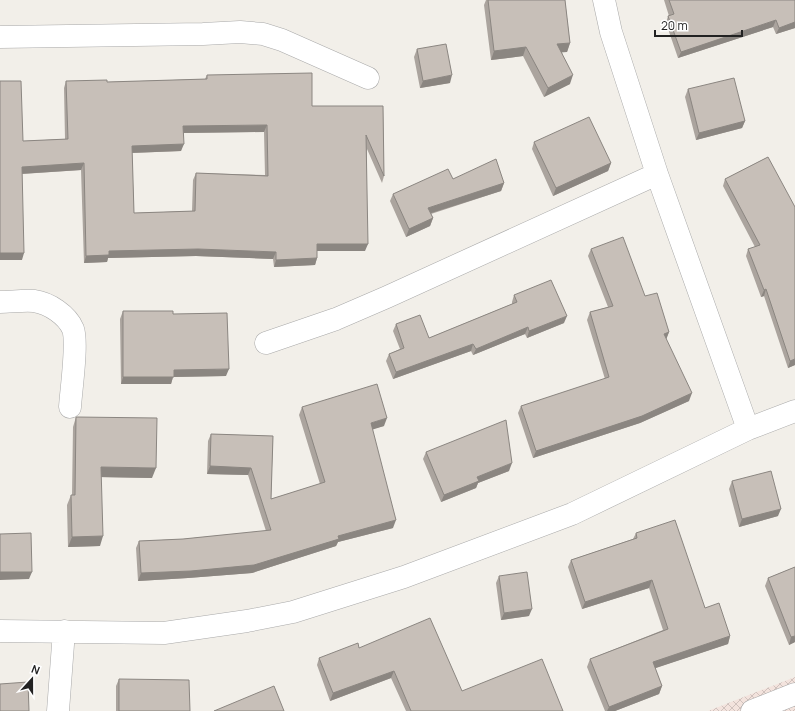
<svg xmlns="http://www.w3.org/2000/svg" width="795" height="711" viewBox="0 0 795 711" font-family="Manrope,sans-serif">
	<defs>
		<pattern id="military-cross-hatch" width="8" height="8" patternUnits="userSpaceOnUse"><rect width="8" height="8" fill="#f3e3dd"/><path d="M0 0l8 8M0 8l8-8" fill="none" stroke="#d0c2bd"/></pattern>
	</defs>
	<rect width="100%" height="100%" fill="#f2efe9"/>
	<path fill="url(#military-cross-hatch)" d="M795,677V711H708Z"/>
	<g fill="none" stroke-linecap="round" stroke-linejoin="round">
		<defs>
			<path id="street" d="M604,0L611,32L657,174L748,429
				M0,37L203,34L240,32L263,34L282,40L368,78
				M0,302C11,302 23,300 34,301C49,303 67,315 73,329C78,343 71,390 70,407
				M266,343L336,319L387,297L657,174
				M0,631L164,633L247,621L293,612L404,577L572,514L748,429L795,411
				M58,711L64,631
				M752,711L795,694"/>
		</defs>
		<use href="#street" stroke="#a9a9a9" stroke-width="23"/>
		<use href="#street" stroke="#fff" stroke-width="22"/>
	</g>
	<path fill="#aba49e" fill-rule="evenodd" d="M486,0H565L570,43L567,52H562L570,84L544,97L523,56L491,60L484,5Z
		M664,0H795V28L776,34L773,27L678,58L666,23L668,16H669Z
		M417,49L450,83L420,88L414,57Z
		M207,75L312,106H383L384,176L382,183L367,149L365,251H317V258L315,265L274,267L273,259L196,256L108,258L107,262L84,263L81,170L22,174V260H0L23,141L65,139L64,88L66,81L107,82L205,79ZM264,132L265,175L196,173L193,180L192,211L134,213L132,153L181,151L184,133Z
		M688,89L745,121L742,128L696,140L685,97Z
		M534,142L611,163L608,171L553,196L532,149Z
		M768,157L795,365L788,368L764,296L761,297L746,256L748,249L755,247L723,186L725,179Z
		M453,179L504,183L501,191L431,214L433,218L430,226L406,237L390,201L393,194Z
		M591,249L645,296L669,332L666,339L689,401L640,423L533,458L518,413L521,406L605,379L587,320L590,312L608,307L588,256Z
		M514,295L564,323L527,338L525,334L473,355L471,351L393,379L386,361L389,354L400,349L393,331L396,324L429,338L512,304V302Z
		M123,311L226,376L173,377L171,384H121L120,319Z
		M302,407L384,426L372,429L393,528L338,542L336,546L252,573L188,578L138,581L136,548L139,541L183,539L266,531L248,475L207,474L208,441L211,434L273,436L271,499L320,484L299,415Z
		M76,417L152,478L101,477L100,546L68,547L67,505L71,495H72L73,427Z
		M426,452L509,471L478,483L476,488L441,502L423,459Z
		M732,481L778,516L739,527L729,489Z
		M636,533L705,608L730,636L728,644L655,668L662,686L659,694L615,711H605L587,667L590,659L663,630L649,588L582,609L568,567L571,560L633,539Z
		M795,567V642L789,645L765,586L768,578Z
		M499,576L529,616L501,620L496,583Z
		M359,648L462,691L563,711H406L391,678L330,701L317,665L319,658Z
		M119,679L190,711H116V686Z"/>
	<path fill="#8b8681" d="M776,20L773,27L678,58L681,52Z
		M795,22V28L776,34L779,28Z
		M570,43L567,52L554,53L557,44Z
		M526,47L523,56L491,60L494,51Z
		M452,75L450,83L420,88L423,81Z
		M573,75L570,84L544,97L548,88Z
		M745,121L742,128L696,140L699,133Z
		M267,125L264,132L181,133L183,126Z
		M184,144L181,151L129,153L132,146Z
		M84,163L81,170L19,174L22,167Z
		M611,163L608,171L553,196L556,188Z
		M504,183L501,191L425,215L428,208Z
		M433,218L430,226L406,237L409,229Z
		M317,244H368L365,251H314Z
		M198,249L276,252L273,259L196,256L108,258L107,262L84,263L86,256L109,251Z
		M0,253H24L22,260H0Z
		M317,258L315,265L274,267L276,260Z
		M766,289L764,296L761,297L764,290Z
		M567,316L564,323L527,338L529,331Z
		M528,327L525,334L473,355L476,349Z
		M669,332L666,340L664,334Z
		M473,344L471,351L393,379L396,372Z
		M795,359V365L788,368L790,361Z
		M229,369L226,376L173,377L171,384H121L123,377L174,370Z
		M692,393L689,401L640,423L533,458L536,451Z
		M387,418L384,426L368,431L371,423Z
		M512,463L509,471L478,483L476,488L441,502L444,495L477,477Z
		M210,466L251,468L248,475L207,474Z
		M101,467L156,468L152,478L97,477Z
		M781,509L778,516L739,527L742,519Z
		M396,520L393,528L338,542L336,546L252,573L188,578L138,581L141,573L338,536Z
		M103,536L100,546L68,547L72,537Z
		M0,572H32L29,579L0,580Z
		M652,580L649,588L582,609L585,602Z
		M532,609L529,616L501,620L504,613Z
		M730,636L728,644L650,670L653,662Z
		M795,636V642L789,645L791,637Z
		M394,671L391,678L330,701L333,693Z
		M662,686L659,694L615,711H607L609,707Z"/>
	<path fill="#c7bfb8" stroke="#8b8681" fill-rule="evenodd" d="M488,0H565L570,43L557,44L573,75L548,88L526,47L494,51Z
		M669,0H795V22L779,28L776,20L681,52L668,16L674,14Z
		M446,44L452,75L423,81L417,49Z
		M312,73V106H383L384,176L366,135L368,244H317V258L276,260V252L198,249L109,251V255L86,256L84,163L22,167L24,253H0V81H21L23,141L68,139L66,81L107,80V82L207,79V75ZM267,125L268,176L196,173L195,211L134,213L132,146L184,144L183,126Z
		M734,78L745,121L699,133L688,89Z
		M589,117L611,163L556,188L534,142Z
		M768,157L795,207V359L790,361L766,289L764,290L748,249L760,245L725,179Z
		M496,159L504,183L428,208L433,218L409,229L393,194L448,169L453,179Z
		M623,237L645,296L657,293L669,332L664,334L692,393L642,416L536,451L521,406L609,377L590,312L613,306L591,249Z
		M551,280L567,316L529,331L528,327L476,349L473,344L396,372L389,354L404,348L396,324L420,315L429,338L517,302L514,295Z
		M123,311H173V314L227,313L229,369L174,370V377H123Z
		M377,384L387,418L371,423L396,520L338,536L339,539L254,565L191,571L141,573L139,541L183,539L271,530L251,468L210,466L211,434L273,436L271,499L325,482L302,407Z
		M76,417L157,418L156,468L101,467L103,536L72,537L71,495H75Z
		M506,420L512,463L477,477L479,481L444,495L426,452Z
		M771,471L781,509L742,519L732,481Z
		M675,520L705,608L719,603L730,636L653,662L662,686L609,707L590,659L668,629L652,580L585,602L571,560L637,538L636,533Z
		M31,533L32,572H0V534Z
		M795,567V636L791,637L768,578Z
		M527,572L532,609L504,613L499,576Z
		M430,618L462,691L542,659L563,711H411L394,671L333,693L319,658L358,643L359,648Z
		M119,679L189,680L190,711H119Z
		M28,682L29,711H0V684Z
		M274,686L284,711H214Z"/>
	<g transform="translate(32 679) rotate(21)" stroke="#ffffff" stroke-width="3" paint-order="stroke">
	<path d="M0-3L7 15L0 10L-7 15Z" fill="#222222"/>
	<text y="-6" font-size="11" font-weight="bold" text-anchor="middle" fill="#222222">N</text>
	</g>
	<path d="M655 30v6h87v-6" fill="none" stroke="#222222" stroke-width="2"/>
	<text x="661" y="30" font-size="12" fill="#222222" stroke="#ffffff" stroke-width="3" paint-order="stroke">20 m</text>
</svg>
